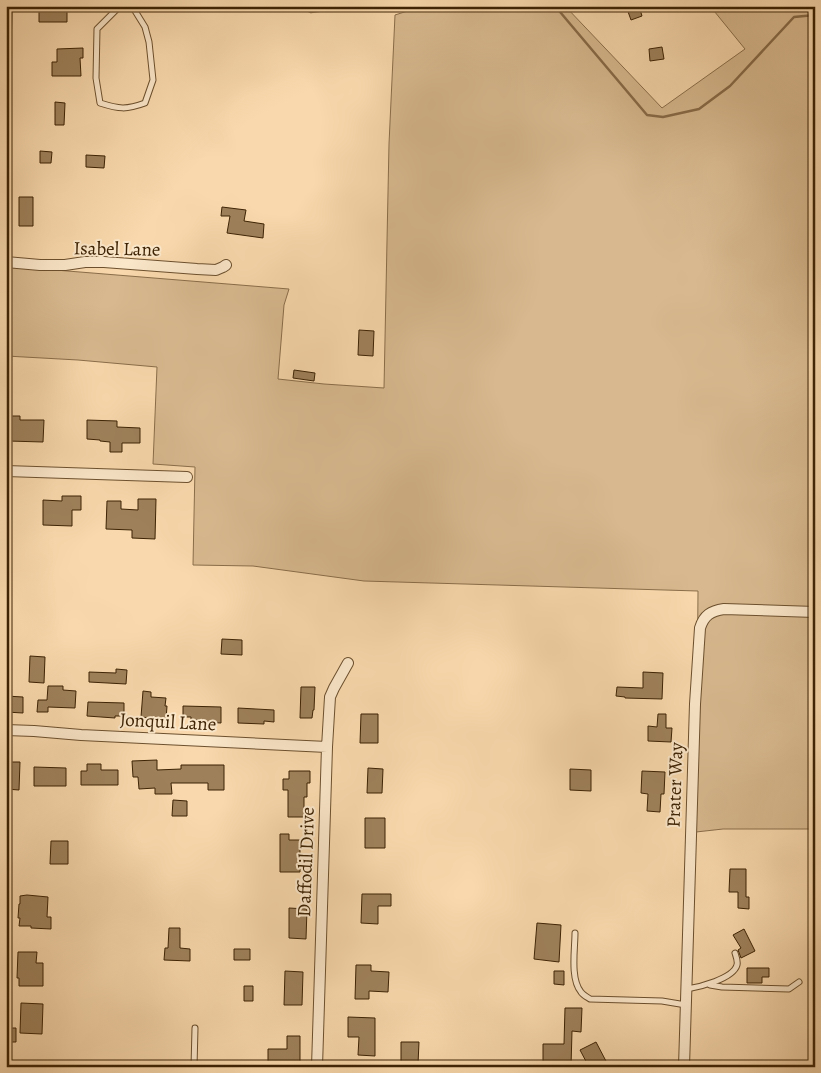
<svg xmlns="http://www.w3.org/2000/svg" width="821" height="1073" viewBox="0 0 821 1073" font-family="Alegreya,serif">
	<rect width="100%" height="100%" fill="#f8d8ac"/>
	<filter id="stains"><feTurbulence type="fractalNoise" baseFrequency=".004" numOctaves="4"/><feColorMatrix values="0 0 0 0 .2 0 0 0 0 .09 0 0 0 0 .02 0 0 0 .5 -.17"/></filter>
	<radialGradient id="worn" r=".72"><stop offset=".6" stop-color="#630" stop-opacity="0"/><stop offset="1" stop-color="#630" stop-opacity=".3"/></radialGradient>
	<path fill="#d8b98f" stroke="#8a6e4a" d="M423,6H565L662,108L745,49L710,6H815V829H723L696,832L698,591L364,581L253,566L193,565L195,467L153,464L157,367L78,360L6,356V266L289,289L284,305L278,379L324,384L384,388L389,144L395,15Z"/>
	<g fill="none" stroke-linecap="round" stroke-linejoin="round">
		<path stroke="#876a47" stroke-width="2.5" d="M298,6L311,12L354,6
			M555,6L647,115L663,117L699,109L730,86L794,17L815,15"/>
	</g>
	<path fill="#9e815b" stroke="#3d2304" d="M626,6H639L642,16L631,20Z
		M39,9H67V22H39Z
		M662,47L664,59L650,61L649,49Z
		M83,48V58H80L81,76H52V62H57V49Z
		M55,102L65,103L64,125H55Z
		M40,151L52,152L51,163H40Z
		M86,155L105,156L104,168L86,167Z
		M19,197H33V226H19Z
		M222,207L246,210L244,221L264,224L263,238L227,233L230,216H221Z
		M359,330L374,331L373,356L358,355Z
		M294,370L315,373L314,381L293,378Z
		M9,416H20V420H44L43,442L8,441Z
		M87,420L117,421V427L140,428V443H122V452H110V442L100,441V440L87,439Z
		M62,496H81V510H72V526L43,525V500L62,501Z
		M138,499H156L155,539L132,538V530L106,529L107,501H121V509L138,510Z
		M222,639L242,640V655L221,654Z
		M30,656L45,657L44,683L29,682Z
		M116,669L127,670L126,684L89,682V672L116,673Z
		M643,672L663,673L662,699L625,698V697L616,696L617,687L643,688Z
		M48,686H63V690L76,691L75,708L48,707V712H37L38,700H47Z
		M301,687H315L314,710H313L312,718H300Z
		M143,691L151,692V697L166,698L165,706H167L166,720L141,717Z
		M6,696L23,697V713L6,712Z
		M88,702L124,703V716H115V718L87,716Z
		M183,706L221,707V723L202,722V720H191V717H183Z
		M238,708L274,710V722L264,721V724L238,723Z
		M361,714H378V743H360Z
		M658,714H666V728H672L671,742L648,741V726L657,727Z
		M157,760V770L181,769V765H224V790H208V783H171L172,794H155V788L139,789L138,777H133L132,761Z
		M11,762H20L19,790L6,789V766L10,767Z
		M87,764H101V770H118V785H81V771H87Z
		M34,767L66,768V786H34Z
		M368,768L383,769L382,793H367Z
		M570,769L591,770V791L570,790Z
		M289,771H310V783H307V797H304V817H288V790H283V779H289Z
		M642,771L665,772L664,794H661L660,812L647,811L648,794L641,793Z
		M173,800L187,801V816H172Z
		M365,818H385V848H365Z
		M280,834H289V840H300V872H280Z
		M51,841H68V864H50Z
		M730,869H746V897H749V909L738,908V892H729Z
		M362,894H391V906H378V924L361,923Z
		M27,895L48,897L47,917H51V929L31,928V926H19L20,918H18L19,904H20V896Z
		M289,908L307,909L306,939L289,938Z
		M537,923L561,925L559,962L534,959Z
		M169,928H180V948L190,949V961L164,960L165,948H168Z
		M744,929L755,951L741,958L738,950L741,948L733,935Z
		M234,949H250V960H234Z
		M18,952H37L36,963H43V986H19V978H17Z
		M356,965H371V971L389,972L388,992L369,991V999H355Z
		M747,968H769V977H762V983H747Z
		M285,971L303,972L302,1005H284Z
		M554,971H564V985L554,984Z
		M244,986H253V1001H244Z
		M21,1003L43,1004L42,1034L20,1033Z
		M565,1008H582L581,1032L572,1031L571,1067L543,1066V1044H564Z
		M348,1017L375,1018V1056L358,1055L359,1037H348Z
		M6,1028H16V1042H6Z
		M287,1036H300V1067H282V1063H268V1049H287Z
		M401,1042H419L418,1064H401Z
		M596,1042L607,1063L600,1067H589L580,1050Z"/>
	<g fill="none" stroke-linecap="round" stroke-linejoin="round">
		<defs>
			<path id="service" d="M120,6L97,29L96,78L100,103C119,109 126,110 145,103L153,80L149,42L145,27L132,6
				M575,933C575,949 570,979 581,992C583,995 587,997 590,999L662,1001L686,1005
				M710,985L722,987L789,989L799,982
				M687,989C699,987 733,979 737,965C738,961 736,956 735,953
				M194,1067L195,1028"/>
			<path id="minor" d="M6,30L7,6
				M6,262L40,265H65L85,262H104L197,269L216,270L223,267L226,265
				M6,471L187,477
				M6,730L34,731L81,735L327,747
				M317,1067L327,747L330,697L334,688L348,663
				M684,1067L695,704L700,628C704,615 711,611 724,609L815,612"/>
		</defs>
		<use href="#service" stroke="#6c502e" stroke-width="7"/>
		<use href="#minor" stroke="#6c502e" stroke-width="12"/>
		<use href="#service" stroke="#fae6c9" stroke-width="5"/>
		<use href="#minor" stroke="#fae6c9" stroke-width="10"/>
	</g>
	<g text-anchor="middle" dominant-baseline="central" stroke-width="4" stroke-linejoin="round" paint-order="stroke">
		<g font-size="19" fill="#3d2304" stroke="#fae6c9">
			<text transform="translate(117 249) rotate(1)">Isabel Lane</text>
			<text transform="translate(168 722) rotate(3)">Jonquil Lane</text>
			<text transform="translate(675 785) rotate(-88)">Prater Way</text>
			<text transform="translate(306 862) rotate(-88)">Daffodil Drive</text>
		</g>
	</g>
	<rect width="821" height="1073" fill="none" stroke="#f8d8ac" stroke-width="25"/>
	<rect x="8" y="8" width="806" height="1058" fill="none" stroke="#3d2304" stroke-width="2.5"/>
	<rect x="12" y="12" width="796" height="1048" fill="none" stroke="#3d2304"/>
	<rect width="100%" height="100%" filter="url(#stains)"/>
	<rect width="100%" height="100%" fill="url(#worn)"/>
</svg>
